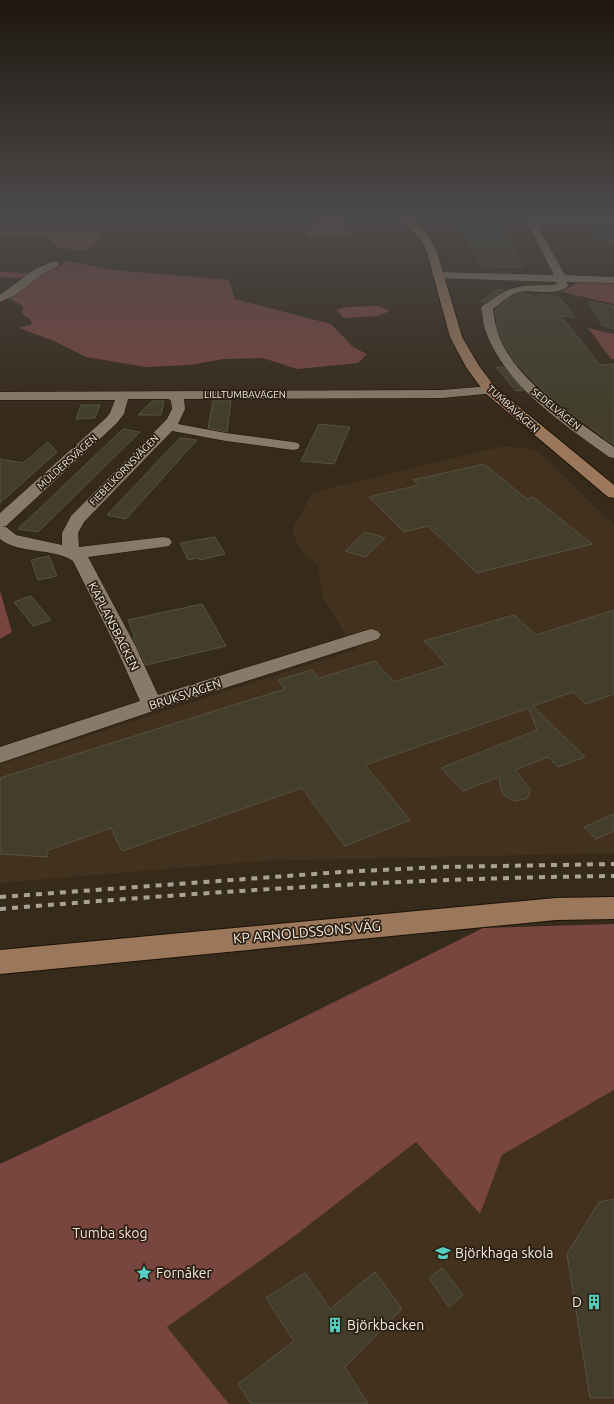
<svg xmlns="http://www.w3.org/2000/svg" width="614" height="1404" viewBox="0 0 614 1404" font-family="Ubuntu,sans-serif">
	<rect width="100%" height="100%" fill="#362a1b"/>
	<path fill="#42311d" d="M504,446L537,450L614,525V853L262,861L0,883V764L357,649L346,636L322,596L318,566L300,550L292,530L313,492Z
		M614,1090V1404H229L166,1327L292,1238L416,1142L480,1214L502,1155Z"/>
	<path fill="#78453f" d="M323,216L341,218L357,234L323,238L305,237L314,221Z
		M90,232L100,234L97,244L82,251L57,247L49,237L0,235V233Z
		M68,261L114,270L229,280L235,299L331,324L353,347L367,354L358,363L297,369L263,358L224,359L189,365L146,367L86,357L54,341L19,328L32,324L30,319L22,314L23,306L10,299L42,275Z
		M0,272L30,273L24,278L0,277Z
		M576,283H614V304L562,292Z
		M379,306L390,311L378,316L344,318L336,310L346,307Z
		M588,328L614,334V359H611Z
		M0,591L12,632L0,639Z
		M614,924V1090L502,1155L480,1214L416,1142L292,1238L167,1327L229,1404H0V1164L145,1096L483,928Z"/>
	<path fill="#423e2b" stroke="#57523f" d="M456,224L503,225L521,261H518L522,267L482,268Z
		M587,228L614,229V245H597Z
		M497,289L504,290L486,302L481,301Z
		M519,293L536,297L540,294L560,298L575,318L560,315L600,365L614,364V445L547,395L517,364L506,347L498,330L495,310L509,298Z
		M588,301L614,306V329L602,325Z
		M496,367H503L523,390L516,391Z
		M152,401H164L161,415H138Z
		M213,401H231L227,432L208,428Z
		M81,405H100L95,418L76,419Z
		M319,424L350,427L334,464L301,461Z
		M123,429L140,432L38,532L18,529Z
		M180,438L197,440L126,519L107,515Z
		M48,442L57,452L0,503V459L23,463Z
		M484,464L527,499L533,497L592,544L477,573L428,526L404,532L369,497L419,485L413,480Z
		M365,532L385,538L365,557L345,551Z
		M215,537L225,554L200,560L199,558L188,560L180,543Z
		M49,556L57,576L38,580L31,560Z
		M31,596L51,620L33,626L14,602Z
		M202,604L226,646L146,665L133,638H135L128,620Z
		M614,610V694L586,704L573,692L533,706L585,757L558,767L548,757L515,770L530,789L529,796L526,799L515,801L505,796L502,793L499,777L463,791L441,768L537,730L529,708L365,765L410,820L345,846L302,788L122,851L111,828L46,851L48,857L0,854V778L285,689L278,680L312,670L319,678L375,661L394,682L447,665L424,641L514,615L536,635Z
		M614,814V831L596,839L584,827Z
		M614,1199V1398H590L567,1254L599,1202Z
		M442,1268L463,1295L449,1307L429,1278Z
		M375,1272L402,1309L345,1367L368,1404H251L238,1384L294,1341L266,1298L305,1273L330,1309Z"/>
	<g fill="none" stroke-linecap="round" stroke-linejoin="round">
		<defs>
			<path id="street" d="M524,216H533L534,219H614V225H537L565,275L614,277V283L567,282L568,286C559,297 532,289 519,292C509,295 501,303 493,309C494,316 495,323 497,330C511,378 575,419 614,447V458L609,457C563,423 507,388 486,332C483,325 483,316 481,308C484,304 490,301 494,298C515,283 528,286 552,285L557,284L556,282L437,278L432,275L437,272L554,275Z
				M54,261L58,262L59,264L58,266L43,274L14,296L0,302V295L35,269Z
				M490,386L495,387L497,390L495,393L442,398L184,399L185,409L178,424L226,433L293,442L298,443L300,446L298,449L293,450L226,441L172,431L84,522L78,533L79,547L163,537L169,538L172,542L169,546L163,547L88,557L135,645L158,695L364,631L371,629L378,631L381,635L378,639L159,709L0,763V747L140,701L115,645L73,561C52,547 20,555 0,539V513L106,418L110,413L115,400H0V392L442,390ZM128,399H169L171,401L172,409L167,419L71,516L62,533V545L16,535L6,527L2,526H6L116,424L124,414Z"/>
			<path id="secondary" d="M394,216H405L417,225L430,238L437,252L462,337L479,366L495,387L614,485V498L608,497L485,393L466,367L450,337L427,252L421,239Z
				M614,897V919L556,920L0,974V950L556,898Z"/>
		</defs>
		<use href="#street" stroke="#1d1205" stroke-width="1"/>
		<use href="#secondary" stroke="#1d1205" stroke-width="2"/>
		<use href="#street" fill="#877a68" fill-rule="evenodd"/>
		<use href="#secondary" fill="#9b785c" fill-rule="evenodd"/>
		<path stroke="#aba296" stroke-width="4" stroke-dasharray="6 6" stroke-linecap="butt" d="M0,897L341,872L441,867L614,864
			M0,909C205,892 409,878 614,876"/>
	</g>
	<linearGradient id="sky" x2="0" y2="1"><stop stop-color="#1e170f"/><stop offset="0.52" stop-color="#4c4a4a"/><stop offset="1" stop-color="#4c4a4a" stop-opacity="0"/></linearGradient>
	<rect width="614" height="413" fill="url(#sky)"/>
	<defs>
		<symbol id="school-bare" viewBox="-9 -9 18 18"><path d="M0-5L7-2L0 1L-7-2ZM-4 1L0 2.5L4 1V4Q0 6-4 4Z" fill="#56cec3" stroke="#2c2012" stroke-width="2.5" paint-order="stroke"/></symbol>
		<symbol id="sight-bare" viewBox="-9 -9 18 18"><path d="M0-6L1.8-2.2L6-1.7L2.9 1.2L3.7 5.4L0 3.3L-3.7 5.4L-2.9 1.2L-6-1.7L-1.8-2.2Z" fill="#56cec3" stroke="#2c2012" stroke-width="2.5" paint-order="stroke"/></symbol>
		<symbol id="building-bare" viewBox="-9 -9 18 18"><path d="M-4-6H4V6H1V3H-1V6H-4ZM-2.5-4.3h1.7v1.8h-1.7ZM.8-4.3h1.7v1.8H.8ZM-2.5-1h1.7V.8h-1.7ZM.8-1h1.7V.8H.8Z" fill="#56cec3" stroke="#2c2012" stroke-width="2.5" paint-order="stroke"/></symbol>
	</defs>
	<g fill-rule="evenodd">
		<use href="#school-bare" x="432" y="1242" width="22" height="22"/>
		<use href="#sight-bare" x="133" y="1262" width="22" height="22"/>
		<use href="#building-bare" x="583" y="1291" width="22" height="22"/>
		<use href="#building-bare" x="324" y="1314" width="22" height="22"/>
	</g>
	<g text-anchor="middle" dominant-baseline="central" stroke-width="3.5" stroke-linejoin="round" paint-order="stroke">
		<g font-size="10" fill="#f4ece2" stroke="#2c2012">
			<text x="245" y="394">LILLTUMBAVÄGEN</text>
			<text transform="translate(513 409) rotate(42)">TUMBAVÄGEN</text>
			<text transform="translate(556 409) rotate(39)">SEDELVÄGEN</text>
			<text transform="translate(67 462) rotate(-42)">MÜLDERSVÄGEN</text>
			<text transform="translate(124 470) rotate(-46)">FIEBELKORNSVÄGEN</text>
		</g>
		<g font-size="12" fill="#f4ece2" stroke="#2c2012">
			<text transform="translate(114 626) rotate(63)">KAPLANSBACKEN</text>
			<text transform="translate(185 694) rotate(-18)">BRUKSVÄGEN</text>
		</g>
		<g font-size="14" fill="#f4ece2" stroke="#2c2012">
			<text transform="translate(307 932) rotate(-5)">KP ARNOLDSSONS VÄG</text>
		</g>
		<g font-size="14" fill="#f5deda" stroke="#2c2012">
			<text x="110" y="1233">Tumba skog</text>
		</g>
		<g font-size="14" fill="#f4ece2" stroke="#2c2012" text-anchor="start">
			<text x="455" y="1253">Björkhaga skola</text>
			<text x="156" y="1273">Fornåker</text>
			<text x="582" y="1302" text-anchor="end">D</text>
			<text x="347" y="1325">Björkbacken</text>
		</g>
	</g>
</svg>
